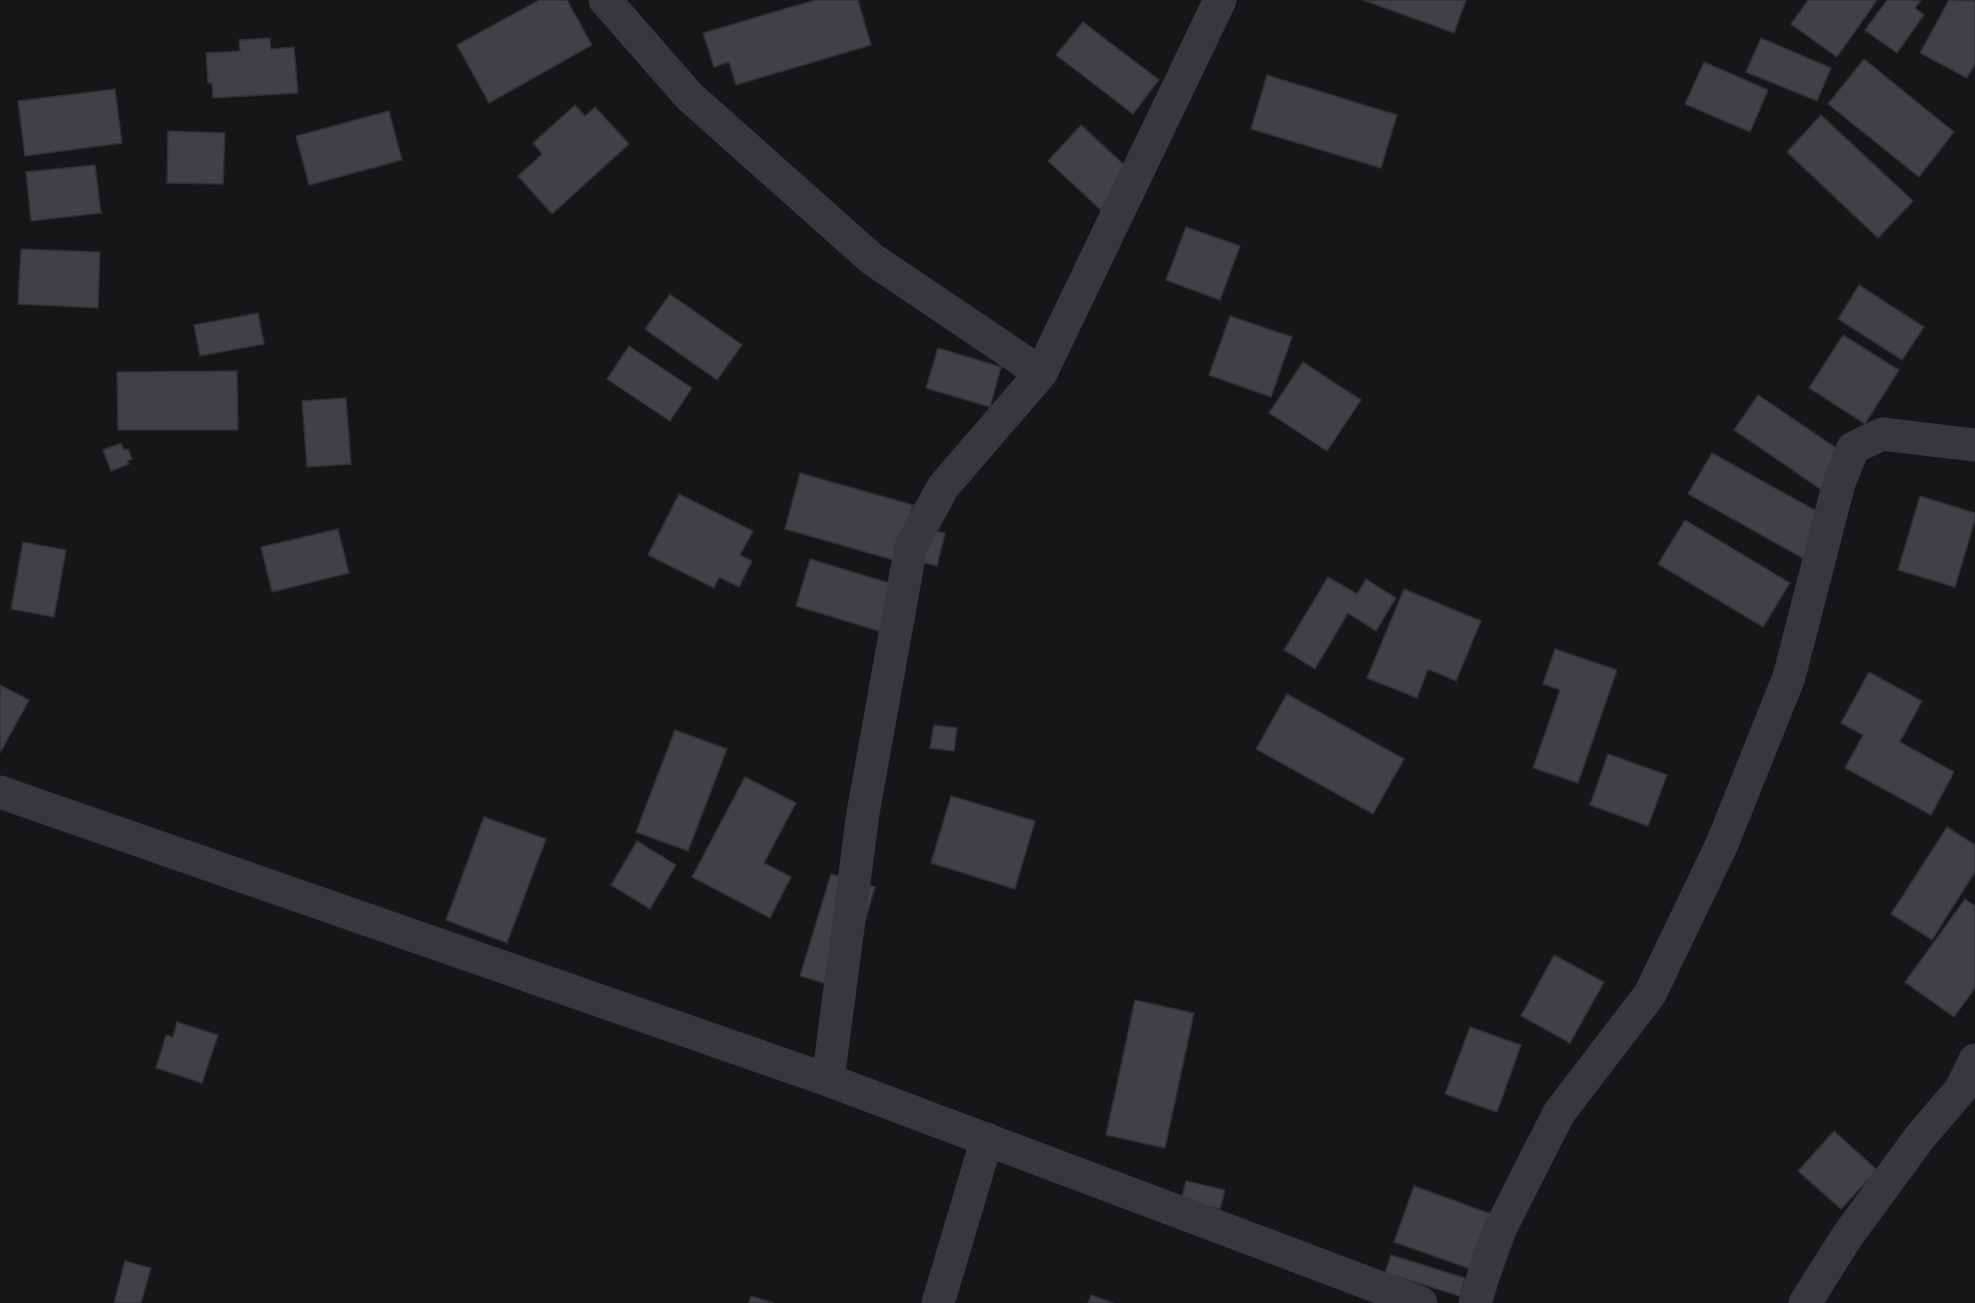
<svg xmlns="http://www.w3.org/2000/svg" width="1975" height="1303" viewBox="0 0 1975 1303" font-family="'Golos Text',sans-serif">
	<rect width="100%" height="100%" fill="#161618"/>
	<path fill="#404145" stroke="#303034" stroke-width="1.5" d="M539,0H567L592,45L489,103L457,45Z
		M815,0H858L871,45L736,85L729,62L714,67L703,33Z
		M1363,0H1466L1454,33Z
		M1808,0H1877L1837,57L1791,24Z
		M1887,0H1921L1915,8L1924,15L1897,53L1865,30Z
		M1949,0L1975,1V64L1967,78L1920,53Z
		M1083,22L1159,80L1133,114L1056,55Z
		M270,38L271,49L294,47L298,93L213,98L212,83H208L206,53L240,51L239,40Z
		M1761,38L1831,68L1817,101L1746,72Z
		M1864,59L1954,132L1919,177L1828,104Z
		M1704,62L1768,90L1750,132L1685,104Z
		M1267,75L1397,115L1381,168L1251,129Z
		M115,89L122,143L25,156L18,101Z
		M575,105L585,116L595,107L629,144L552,214L518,176L542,154L533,143Z
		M389,111L402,160L309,185L296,136Z
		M1821,115L1913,201L1878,238L1787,152Z
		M1081,125L1135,175L1101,210L1048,161Z
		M168,131L225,133L223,184L167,183Z
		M95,165L101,213L31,221L26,172Z
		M1186,227L1240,246L1220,300L1166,280Z
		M21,249L100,252L98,308L18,304Z
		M1859,285L1924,327L1902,360L1838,319Z
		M670,294L742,345L717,380L645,329Z
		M258,313L264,344L200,356L194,325Z
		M1230,316L1292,337L1271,397L1209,375Z
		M1843,335L1899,370L1865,424L1809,388Z
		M629,346L692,388L670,421L607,379Z
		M938,348L1001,367L990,407L926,388Z
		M1303,362L1361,400L1327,451L1269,413Z
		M237,371L238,430H118L117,372Z
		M1758,395L1857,462L1832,497L1734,430Z
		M346,398L351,464L307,467L302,401Z
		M121,443L124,450L128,449L132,459L127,461L129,464L111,471L103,450Z
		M1712,453L1829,518L1806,560L1688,494Z
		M800,473L913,505L897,561L785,529Z
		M679,494L753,531L740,555L752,561L739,587L719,577L714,588L648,555Z
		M1920,496L1975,513V520L1955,587L1898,570Z
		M1685,520L1790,583L1763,627L1658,564Z
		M918,527L945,533L937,566L910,559Z
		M338,529L349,573L272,592L261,547Z
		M23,542L66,550L54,617L11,609Z
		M810,559L916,591L902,638L796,606Z
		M1328,577L1357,594L1366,579L1396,598L1376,631L1348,613L1315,669L1284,650Z
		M1404,589L1481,621L1456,681L1428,669L1417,698L1367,678Z
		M1555,649L1617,670L1578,783L1533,768L1560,690L1543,684Z
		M1869,672L1922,701L1900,742L1954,772L1931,815L1845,768L1863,735L1841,723Z
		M0,685L29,700L0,753Z
		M1287,694L1404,759L1373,814L1256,749Z
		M934,725L957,728L954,751L930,748Z
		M675,730L727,749L688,851L636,832Z
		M1608,754L1667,775L1648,826L1590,805Z
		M745,777L796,803L764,863L791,877L770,918L692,877Z
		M951,796L1035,821L1015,889L931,863Z
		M484,817L546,839L507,943L446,920Z
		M1947,827L1975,845V872L1932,940L1891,914Z
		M637,841L676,865L650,909L611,885Z
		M831,874L875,887L845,989L800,976Z
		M1965,899L1975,906V988L1954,1017L1905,982Z
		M1554,955L1604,982L1570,1043L1521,1016Z
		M1135,1000L1194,1013L1165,1148L1106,1135Z
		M177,1022L218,1035L202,1083L156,1068L166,1035L173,1037Z
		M1470,1027L1521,1045L1497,1112L1445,1094Z
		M1834,1131L1877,1170L1841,1209L1798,1171Z
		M1186,1181L1225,1190L1220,1209L1181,1200Z
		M1414,1186L1519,1224L1499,1279L1394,1242Z
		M1391,1255L1465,1278L1460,1296L1385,1273Z
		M125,1261L151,1268L141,1303H114Z
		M1091,1295L1113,1303H1088Z
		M751,1296L774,1303H749Z"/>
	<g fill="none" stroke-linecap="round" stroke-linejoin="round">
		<path stroke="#37383d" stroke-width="33" d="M605,0L689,96L872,259L1041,373
			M0,792L828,1080L1421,1303
			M828,1080L863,813L911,546L943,487L1041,373L1220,0
			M938,1303L987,1139
			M1475,1303L1495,1239L1559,1113L1650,994L1722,844L1789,677L1839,483L1853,448L1882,434L1975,445
			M1805,1303L1848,1235L1920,1137L1961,1089L1975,1060"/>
	</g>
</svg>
